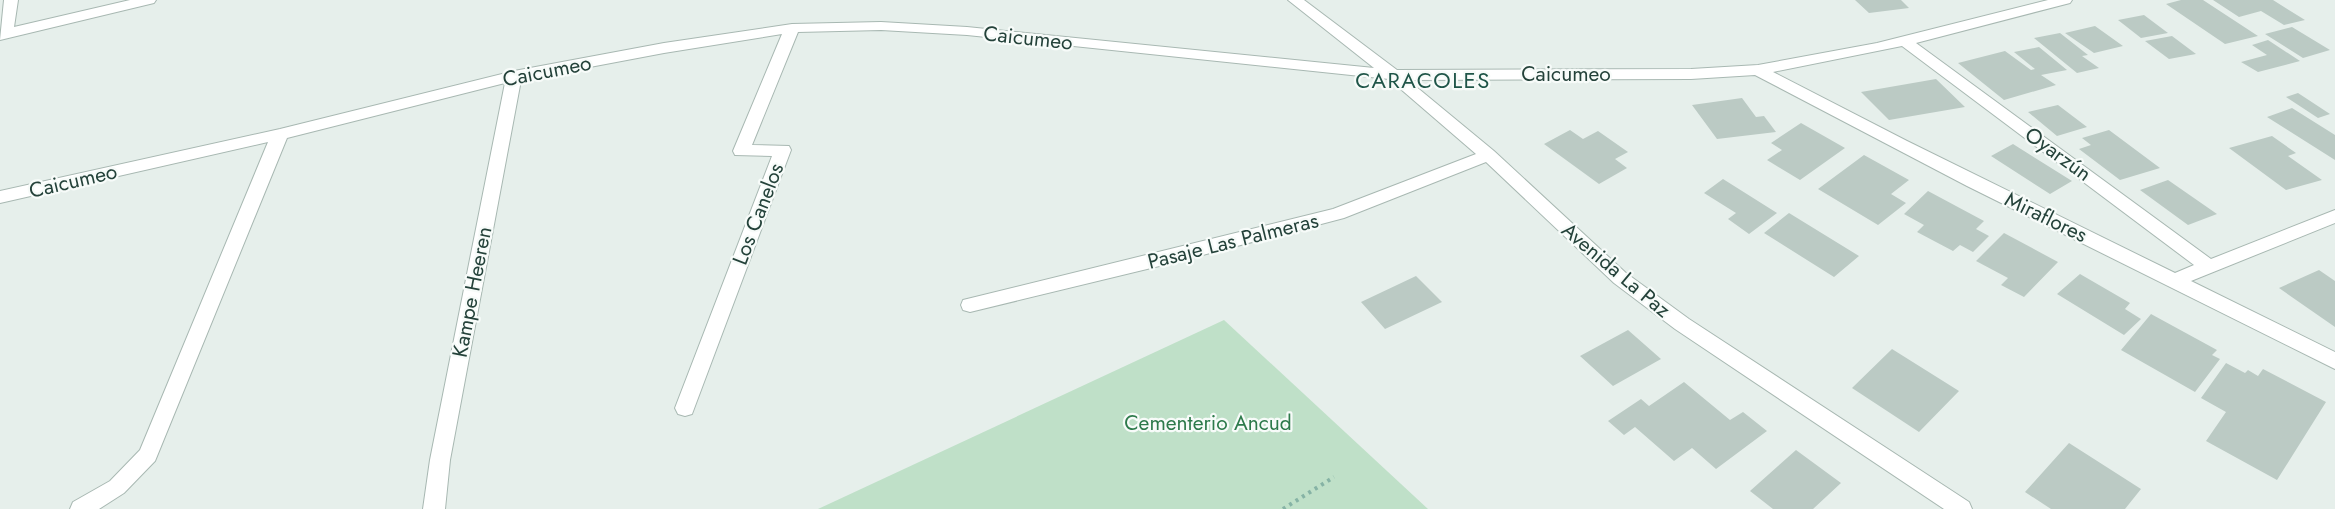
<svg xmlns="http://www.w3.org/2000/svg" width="2335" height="509" viewBox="0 0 2335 509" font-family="Jost,sans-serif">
	<rect width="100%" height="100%" fill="#e6efeb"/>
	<path fill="#bfe0c8" d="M1224,320L1428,509H818Z"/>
	<path fill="#bbcac4" d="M1855,0H1901L1909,8L1869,13Z
		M2181,0H2203L2258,36L2225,44L2166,4Z
		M2213,0H2273L2305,20L2284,25L2261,11L2239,17Z
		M2144,15L2168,33L2141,38L2118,20Z
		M2095,26L2123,46L2094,53L2065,33Z
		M2292,27L2330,50L2303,58L2265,34Z
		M2060,33L2088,55L2082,56L2099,68L2077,73L2034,38Z
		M2172,36L2196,54L2169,59L2145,41Z
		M2268,40L2300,61L2258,72L2241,62L2267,55L2252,45Z
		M2039,47L2067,70L2041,75L2056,85L2004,100L1958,63L2005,51L2031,70L2035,69L2014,52Z
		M1936,79L1965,107L1889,120L1861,92Z
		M2298,93L2330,114L2318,118L2286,97Z
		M1742,98L1756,117L1764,116L1776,132L1717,139L1692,105Z
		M2058,105L2087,127L2057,136L2028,112Z
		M2292,108L2335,135V160L2267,117Z
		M1801,123L1845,148L1800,180L1767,160L1782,150L1771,143Z
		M1570,130L1583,139L1598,131L1628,152L1615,159L1627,168L1599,184L1544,144Z
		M2109,130L2160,168L2120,180L2079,149L2091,145L2082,138Z
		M2272,136L2296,153L2288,156L2322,180L2286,190L2229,148Z
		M2013,144L2072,181L2050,194L1991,156Z
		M1864,155L1909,180L1891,194L1906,203L1878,225L1818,189Z
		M1723,179L1777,213L1749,234L1728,219L1736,213L1704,193Z
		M2168,180L2217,214L2188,225L2140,190Z
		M1928,191L1984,221L1976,229L1989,236L1973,252L1960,245L1953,251L1917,232L1924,225L1904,214Z
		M1789,213L1859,256L1834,277L1764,233Z
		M2004,233L2058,262L2024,297L2001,285L2008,278L1976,261Z
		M2319,270L2335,281V327L2279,288Z
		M2080,274L2130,303L2125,309L2141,319L2124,335L2057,294Z
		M1416,276L1442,302L1385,329L1361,302Z
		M2151,314L2217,350L2212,355L2220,359L2195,392L2121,350Z
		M1628,330L1661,359L1613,386L1580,356Z
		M1892,349L1959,391L1919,432L1852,388Z
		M2226,363L2245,373L2248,370L2258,376L2263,369L2326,402L2277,480L2206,441L2226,412L2201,398Z
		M1684,382L1730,420L1743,412L1767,431L1716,469L1692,448L1674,461L1635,427L1624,435L1608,421L1641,399L1649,406Z
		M2069,443L2141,489L2125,509H2051L2025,492Z
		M1796,450L1841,483L1813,509H1773L1750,491Z"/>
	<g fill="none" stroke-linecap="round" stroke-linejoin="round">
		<defs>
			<path id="minor" d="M4,0H18L14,27L130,0H156L154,3L0,40Z
				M1288,0H1304L1397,70L1691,69L1758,65L1877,43L2048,0H2072L2070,3L1916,43L2211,259L2335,210V223L2191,281L2335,352V369L1967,186L1755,75L1691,79L1408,80L1494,151L1626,273L1689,319L1969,502L1972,509H1944L1675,329L1614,283L1486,162L1344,218L1176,262L970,312L963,310L961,305L963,300L1333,209L1476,154L1389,79L967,35L881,30L798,32L752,145L789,146L791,150L692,414L685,416L678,414L675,408L772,156L735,155L733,151L782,34L664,53L521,80L450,460L445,509H423L430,460L505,83L287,138L155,461L124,493L99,509H70L73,502L110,481L140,450L268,142L0,203V191L280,129L514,71L664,43L792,24L881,22L967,27L1374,68ZM1902,46L2194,265L2175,273L1907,141L1773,72Z"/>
		</defs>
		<use href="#minor" stroke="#a8b8b2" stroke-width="2"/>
		<path stroke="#86b3a5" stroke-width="4" stroke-dasharray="3 4.5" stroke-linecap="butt" d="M1283,509L1334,477"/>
		<use href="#minor" fill="#fff" fill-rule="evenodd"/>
	</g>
	<g text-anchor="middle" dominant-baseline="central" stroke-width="4.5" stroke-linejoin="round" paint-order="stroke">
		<g font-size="21" fill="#24423a" stroke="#f7fbf9">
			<text transform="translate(1028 38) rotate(6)">Caicumeo</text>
			<text transform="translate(547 71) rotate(-11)">Caicumeo</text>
			<text x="1566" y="74">Caicumeo</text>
			<text transform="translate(2058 154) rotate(36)">Oyarzún</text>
			<text transform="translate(73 181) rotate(-13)">Caicumeo</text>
			<text transform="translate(758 214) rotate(-69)">Los Canelos</text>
			<text transform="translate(2046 217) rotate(26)">Miraflores</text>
			<text transform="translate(1233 241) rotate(-14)">Pasaje Las Palmeras</text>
			<text transform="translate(1616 270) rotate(40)">Avenida La Paz</text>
			<text transform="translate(472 292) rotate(-79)">Kampe Heeren</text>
		</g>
		<g font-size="21" fill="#2d7a4b" stroke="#f7fbf9">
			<text x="1208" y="423">Cementerio Ancud</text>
		</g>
		<g font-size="22" letter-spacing="1.5" fill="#1f5548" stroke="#f7fbf9">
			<text x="1423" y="80">CARACOLES</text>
		</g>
	</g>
</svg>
